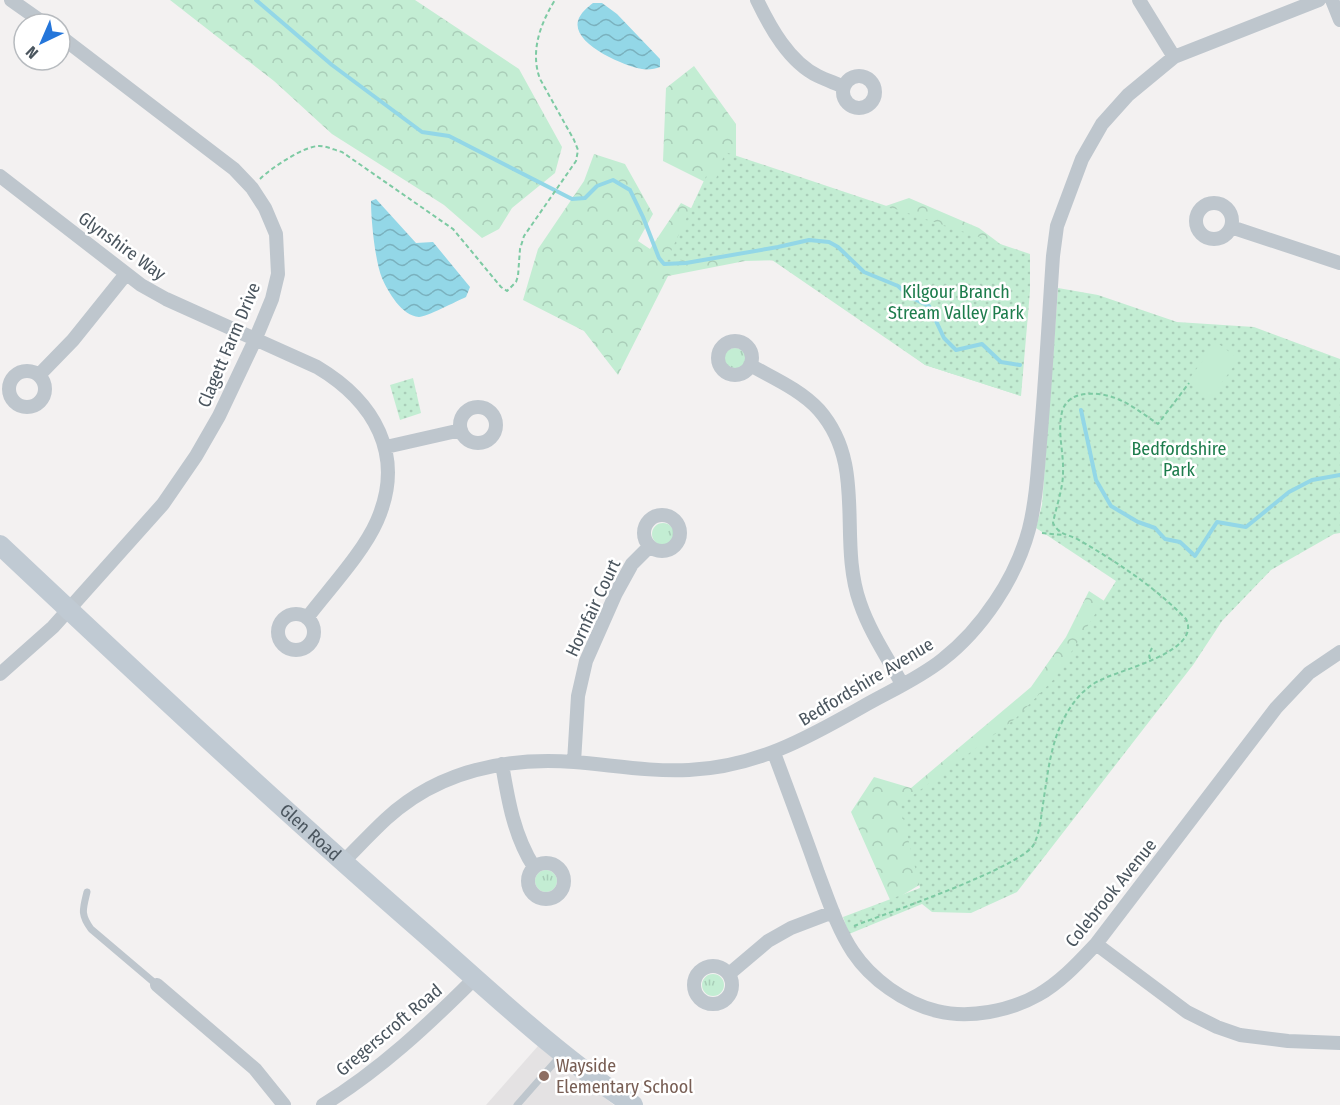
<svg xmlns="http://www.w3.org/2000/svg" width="1340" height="1105" viewBox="0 0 1340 1105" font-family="'Fira Sans Condensed',sans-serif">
	<defs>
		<pattern id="grass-tufts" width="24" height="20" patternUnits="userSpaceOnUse" patternTransform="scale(1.5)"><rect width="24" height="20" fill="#c3edd3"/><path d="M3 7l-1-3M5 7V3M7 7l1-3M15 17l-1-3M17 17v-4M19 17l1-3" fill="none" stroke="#a9cdb8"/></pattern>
		<pattern id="forest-crowns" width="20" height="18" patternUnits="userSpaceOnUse" patternTransform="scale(1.5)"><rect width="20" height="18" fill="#c3edd3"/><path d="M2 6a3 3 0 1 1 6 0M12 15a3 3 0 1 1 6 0" fill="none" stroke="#a9cdb8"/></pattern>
		<pattern id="park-dots" width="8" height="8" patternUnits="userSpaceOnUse" patternTransform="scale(1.5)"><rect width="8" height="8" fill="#c3edd3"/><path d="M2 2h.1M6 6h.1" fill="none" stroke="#a9cdb8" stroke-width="1.8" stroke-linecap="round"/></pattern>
		<pattern id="water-waves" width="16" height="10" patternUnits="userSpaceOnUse" patternTransform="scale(1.5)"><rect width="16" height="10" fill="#93d7e7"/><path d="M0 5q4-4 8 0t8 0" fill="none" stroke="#7ab1be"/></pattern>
	</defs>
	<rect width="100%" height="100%" fill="#f3f1f1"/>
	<path fill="#e4e2e3" d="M538,1046L614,1105H486Z"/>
	<path fill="url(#grass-tufts)" d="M724 359a11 11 0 1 1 22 0a11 11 0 1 1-22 0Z
		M652 534a11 11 0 1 1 22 0a11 11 0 1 1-22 0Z
		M535 881a11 11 0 1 1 22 0a11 11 0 1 1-22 0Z
		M702 985a11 11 0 1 1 22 0a11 11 0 1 1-22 0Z"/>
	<path fill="url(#forest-crowns)" d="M170,0H415L519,69L562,147L555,173L512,208L499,229L482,238L444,205L332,134L274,81Z
		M694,66L736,124V156L751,172L739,199L663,161L666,88Z
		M594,154L625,164L653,214L638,241L650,249L681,203L730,228L877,209L909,198L979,228L1023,261L1021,396L925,365L790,260L745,261L668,276L618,375L584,331L523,300L538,249L584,181Z
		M1089,591L1118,610L921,884L891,902L851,812L874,777L911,788L1031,687L1066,637Z"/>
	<path fill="url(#park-dots)" d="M725,152L1030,254V291L1021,396L925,365L756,249L666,262L708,172L716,179Z
		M1058,288L1098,295L1177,322L1254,327L1340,359V533L1334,534L1271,570L1222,621L1193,665L1017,892L971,913L932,912L922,904L849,934L843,917L920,888L900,805L1015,719L1055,678L1116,581L1036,528L1042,505Z
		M413,378L421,413L400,420L390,385Z"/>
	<path fill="#c3edd3" d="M1216,342L1239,359L1210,399L1187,382Z"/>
	<path fill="url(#water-waves)" d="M593,3H602L617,14L660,59V67C655,69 648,70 642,69C624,66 572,44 578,21C580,13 588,7 593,3Z
		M376,199L416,243L433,242L470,287L466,297C457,301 426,317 419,317C402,316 388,292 382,278C375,261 371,220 371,201Z"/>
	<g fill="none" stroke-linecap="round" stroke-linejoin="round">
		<path stroke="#93d7e7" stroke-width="4" d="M256,0L332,65L422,132L449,136L572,199L585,198L597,186L613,180L630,190L643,217L659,258L664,264L686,263L778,247L809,240L829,242L838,247L864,272L898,286L910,297L929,306L944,338L956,350L982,344L1001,362L1020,365
			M1081,410L1096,480L1111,506L1138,522L1155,528L1165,539L1180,542L1195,556L1217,522L1246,527L1289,492L1312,480L1340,475"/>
		<path stroke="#7dcaa3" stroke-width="2" stroke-dasharray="4.5 3" stroke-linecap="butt" d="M260,179C271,168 304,146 319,146C327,146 334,150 342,152L453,229L501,287L507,291L516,282L518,276L520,249L524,236L576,161L578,150L574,140L540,79C530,52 540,24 555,0
			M1042,533L1063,535
			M1150,659L1149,654L1152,648
			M854,926C884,914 1023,867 1034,844C1040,832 1041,817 1043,804C1049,765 1052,725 1081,694C1087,688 1095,682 1103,679C1123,669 1202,651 1186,619C1155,587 1117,562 1079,540C1068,534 1059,535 1053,523C1056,507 1063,489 1063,473C1064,452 1057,433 1062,412C1068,387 1105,392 1122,401C1135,407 1146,416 1158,424L1189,383"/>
		<path stroke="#bec6cd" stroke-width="7" d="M87,892C83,909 80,914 91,929L157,985
			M517,1105L561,1055"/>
		<path stroke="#bec6cd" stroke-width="14" d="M11,0L45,24
			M757,0C770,27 789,62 818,76C826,80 835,83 844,87
			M1139,0L1174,57
			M1332,0L1340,20
			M843 92a16 16 0 1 1 32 0a16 16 0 1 1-32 0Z
			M0,176L141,285L166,299L317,367C374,401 406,455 377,521C363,553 329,589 307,618
			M1196 221a18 18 0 1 1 36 0a18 18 0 1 1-36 0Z
			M1231,227L1340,263
			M718 358a17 17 0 1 1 34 0a17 17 0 1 1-34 0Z
			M750,365C773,378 801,390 819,410C868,466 837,538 860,603C870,632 887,657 902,684
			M9 389a18 18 0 1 1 36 0a18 18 0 1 1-36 0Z
			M39,375L73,340L126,274
			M460 425a18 18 0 1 1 36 0a18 18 0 1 1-36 0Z
			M386,447L461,430
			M644 533a18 18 0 1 1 36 0a18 18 0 1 1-36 0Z
			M278 632a18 18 0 1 1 36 0a18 18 0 1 1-36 0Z
			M0,674L53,627L163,504L196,456L219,416L255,340L272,299L278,274L276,234L265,208L252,188L234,169L60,36
			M774,753C789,793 804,833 818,873C828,899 837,928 853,952C871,979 904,1003 937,1011C969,1019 1010,1011 1038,995C1061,982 1079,962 1096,944L1276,708L1309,673L1340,652
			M574,762L578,696L586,661L616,593L632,564L649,547
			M502,764C508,800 514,836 534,867
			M343,862C357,848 371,833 386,819C438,771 504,757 574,762C612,765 651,772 689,770C755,767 806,739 862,707C888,692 918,679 942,660C982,629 1016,578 1029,529C1037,497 1038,464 1041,431C1046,373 1049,314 1053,256L1057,226L1082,159L1102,124L1128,95L1174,57L1319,0
			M528 881a18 18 0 1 1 36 0a18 18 0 1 1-36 0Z
			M1096,944L1187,1012L1217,1027L1240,1035L1288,1041L1340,1043
			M694 985a19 19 0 1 1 38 0a19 19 0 1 1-38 0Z
			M729,974L768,941L791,928L833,912
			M157,985L255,1069L284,1105
			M323,1105C380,1070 428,1025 475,978"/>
		<path stroke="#c0cad3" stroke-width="20" id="s1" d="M0,545C137,674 274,802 416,926C485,986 556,1055 633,1105"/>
	</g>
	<circle fill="#8d6e63" stroke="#fff" stroke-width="2" cx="544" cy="1076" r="6"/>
	<g text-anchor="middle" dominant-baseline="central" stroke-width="5" stroke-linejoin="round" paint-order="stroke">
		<g font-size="18" fill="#4a555e" stroke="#fff">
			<text transform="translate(122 246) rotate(36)">Glynshire Way</text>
			<text transform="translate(229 345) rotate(-67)">Clagett Farm Drive</text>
			<text transform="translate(593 608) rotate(-65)">Hornfair Court</text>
			<text transform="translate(866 682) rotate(-31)">Bedfordshire Avenue</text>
			<text stroke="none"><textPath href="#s1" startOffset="423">Glen Road</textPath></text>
			<text transform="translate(1111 893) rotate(-51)">Colebrook Avenue</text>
			<text transform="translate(389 1030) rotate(-40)">Gregerscroft Road</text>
		</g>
		<g font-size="18" fill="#1d7c4c" stroke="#fff">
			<text x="956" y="292">Kilgour Branch<tspan x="956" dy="21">Stream Valley Park</tspan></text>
			<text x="1179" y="449">Bedfordshire<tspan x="1179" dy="21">Park</tspan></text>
		</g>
		<g font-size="18" fill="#785e54" stroke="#fff" text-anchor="start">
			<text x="556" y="1066">Wayside<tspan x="556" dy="21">Elementary School</tspan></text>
		</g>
	</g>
	<g transform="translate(42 42) rotate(224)"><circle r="28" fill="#ffffff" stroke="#b7bbbf" stroke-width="1.5"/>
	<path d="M0-4.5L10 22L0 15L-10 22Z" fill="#2576da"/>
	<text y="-9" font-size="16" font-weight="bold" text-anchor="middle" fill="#4a555e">N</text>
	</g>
</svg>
